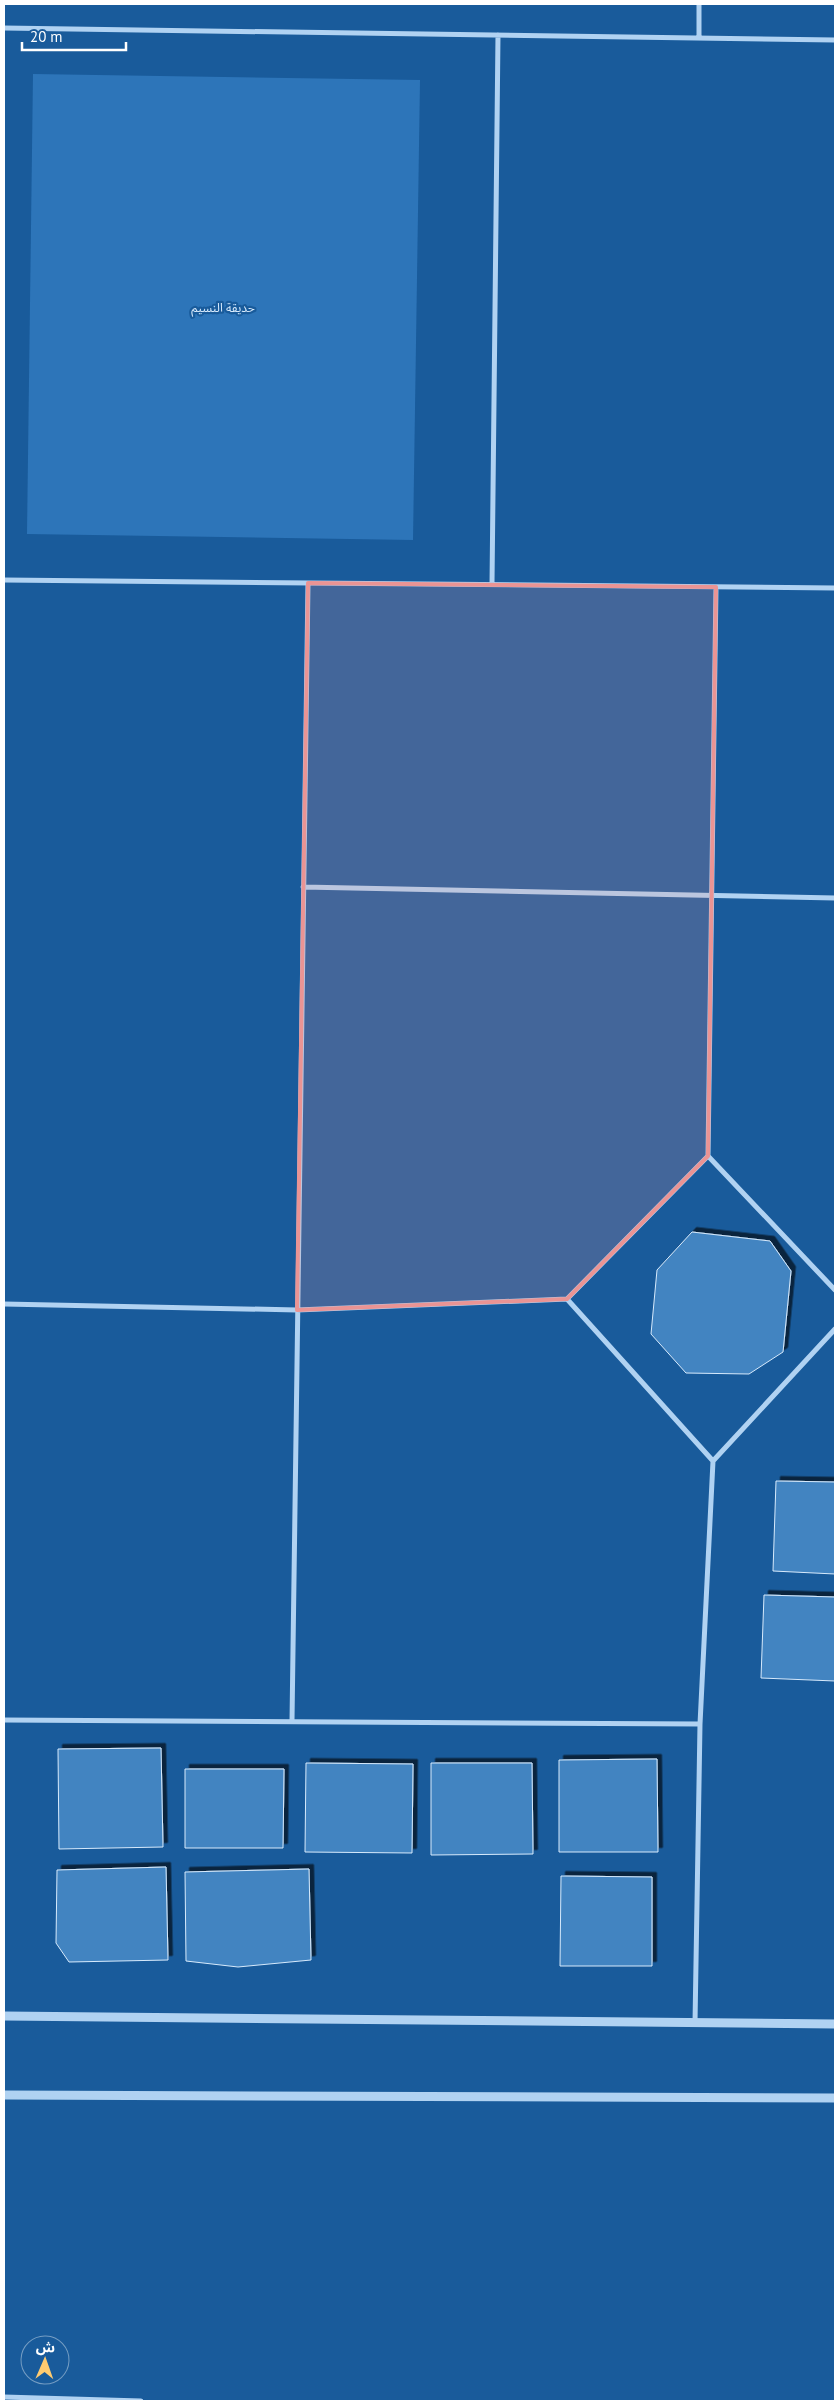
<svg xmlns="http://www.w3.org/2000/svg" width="839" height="2405" viewBox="0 0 839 2405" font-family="'PT Sans','Noto Sans Arabic',sans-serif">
	<defs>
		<filter id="shadow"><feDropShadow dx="4.5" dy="-4.5" stdDeviation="0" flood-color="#0009"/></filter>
	</defs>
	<rect width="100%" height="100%" fill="#195b9b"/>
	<path fill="#2d75b9" d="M33,74L420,80L413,540L27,534Z"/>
	<path fill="#4284c1" stroke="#d7eafc" filter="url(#shadow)" d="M692,1232L770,1241L791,1271L783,1352L749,1374L686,1373L651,1334L657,1270Z
		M776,1481L835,1482V1574L773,1571Z
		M764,1595L835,1597V1681L761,1678Z
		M161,1748L163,1847L59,1849L58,1749Z
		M657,1759L658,1852H559V1760Z
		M306,1763L413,1764L412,1853L305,1852Z
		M431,1763H532L533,1854L431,1855Z
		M185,1769H284L283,1848H185Z
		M166,1867L168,1960L69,1962L56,1943L57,1870Z
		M309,1869L311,1960L238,1967L186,1961L185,1872Z
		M561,1876L652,1877V1966H560Z"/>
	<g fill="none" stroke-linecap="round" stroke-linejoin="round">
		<path stroke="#b0d2f2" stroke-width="5" d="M4,28L835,40
			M699,38V4
			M4,580L835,588
			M492,584L498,35
			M716,587L708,1156L567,1299L713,1461L835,1329
			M303,887L835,898
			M708,1156L835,1290
			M4,1304L297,1310L567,1299
			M4,1720L700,1724
			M292,1721L308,583
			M695,2023L700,1724L713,1461
			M4,2397L141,2401"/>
		<path stroke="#b0d2f2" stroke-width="9" d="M4,2016L835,2024
			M4,2095L835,2098"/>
	</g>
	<path fill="#ea9494" fill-opacity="0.2" stroke="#ea9494" stroke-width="4" stroke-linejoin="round" d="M308,583L716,587L708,1156L567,1299L297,1310Z"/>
	<g text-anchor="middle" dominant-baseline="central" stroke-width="4.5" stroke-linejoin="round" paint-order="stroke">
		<g font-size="12" fill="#d7eafc" stroke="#195b9b">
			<text x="223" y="307">حدیقة النسیم</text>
		</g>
	</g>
	<rect width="839" height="2405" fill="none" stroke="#ffffff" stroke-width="10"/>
	<g transform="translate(45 2360) rotate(2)"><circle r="24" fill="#195b9b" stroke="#759dc3"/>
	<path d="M0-4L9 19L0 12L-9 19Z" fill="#ffcb70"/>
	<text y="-8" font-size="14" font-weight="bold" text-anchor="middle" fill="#ffffff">ش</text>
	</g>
	<path d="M22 42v8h104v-8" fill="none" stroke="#ffffff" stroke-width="2.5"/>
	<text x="30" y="42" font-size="15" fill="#ffffff" stroke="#195b9b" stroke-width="4" paint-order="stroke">20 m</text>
</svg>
